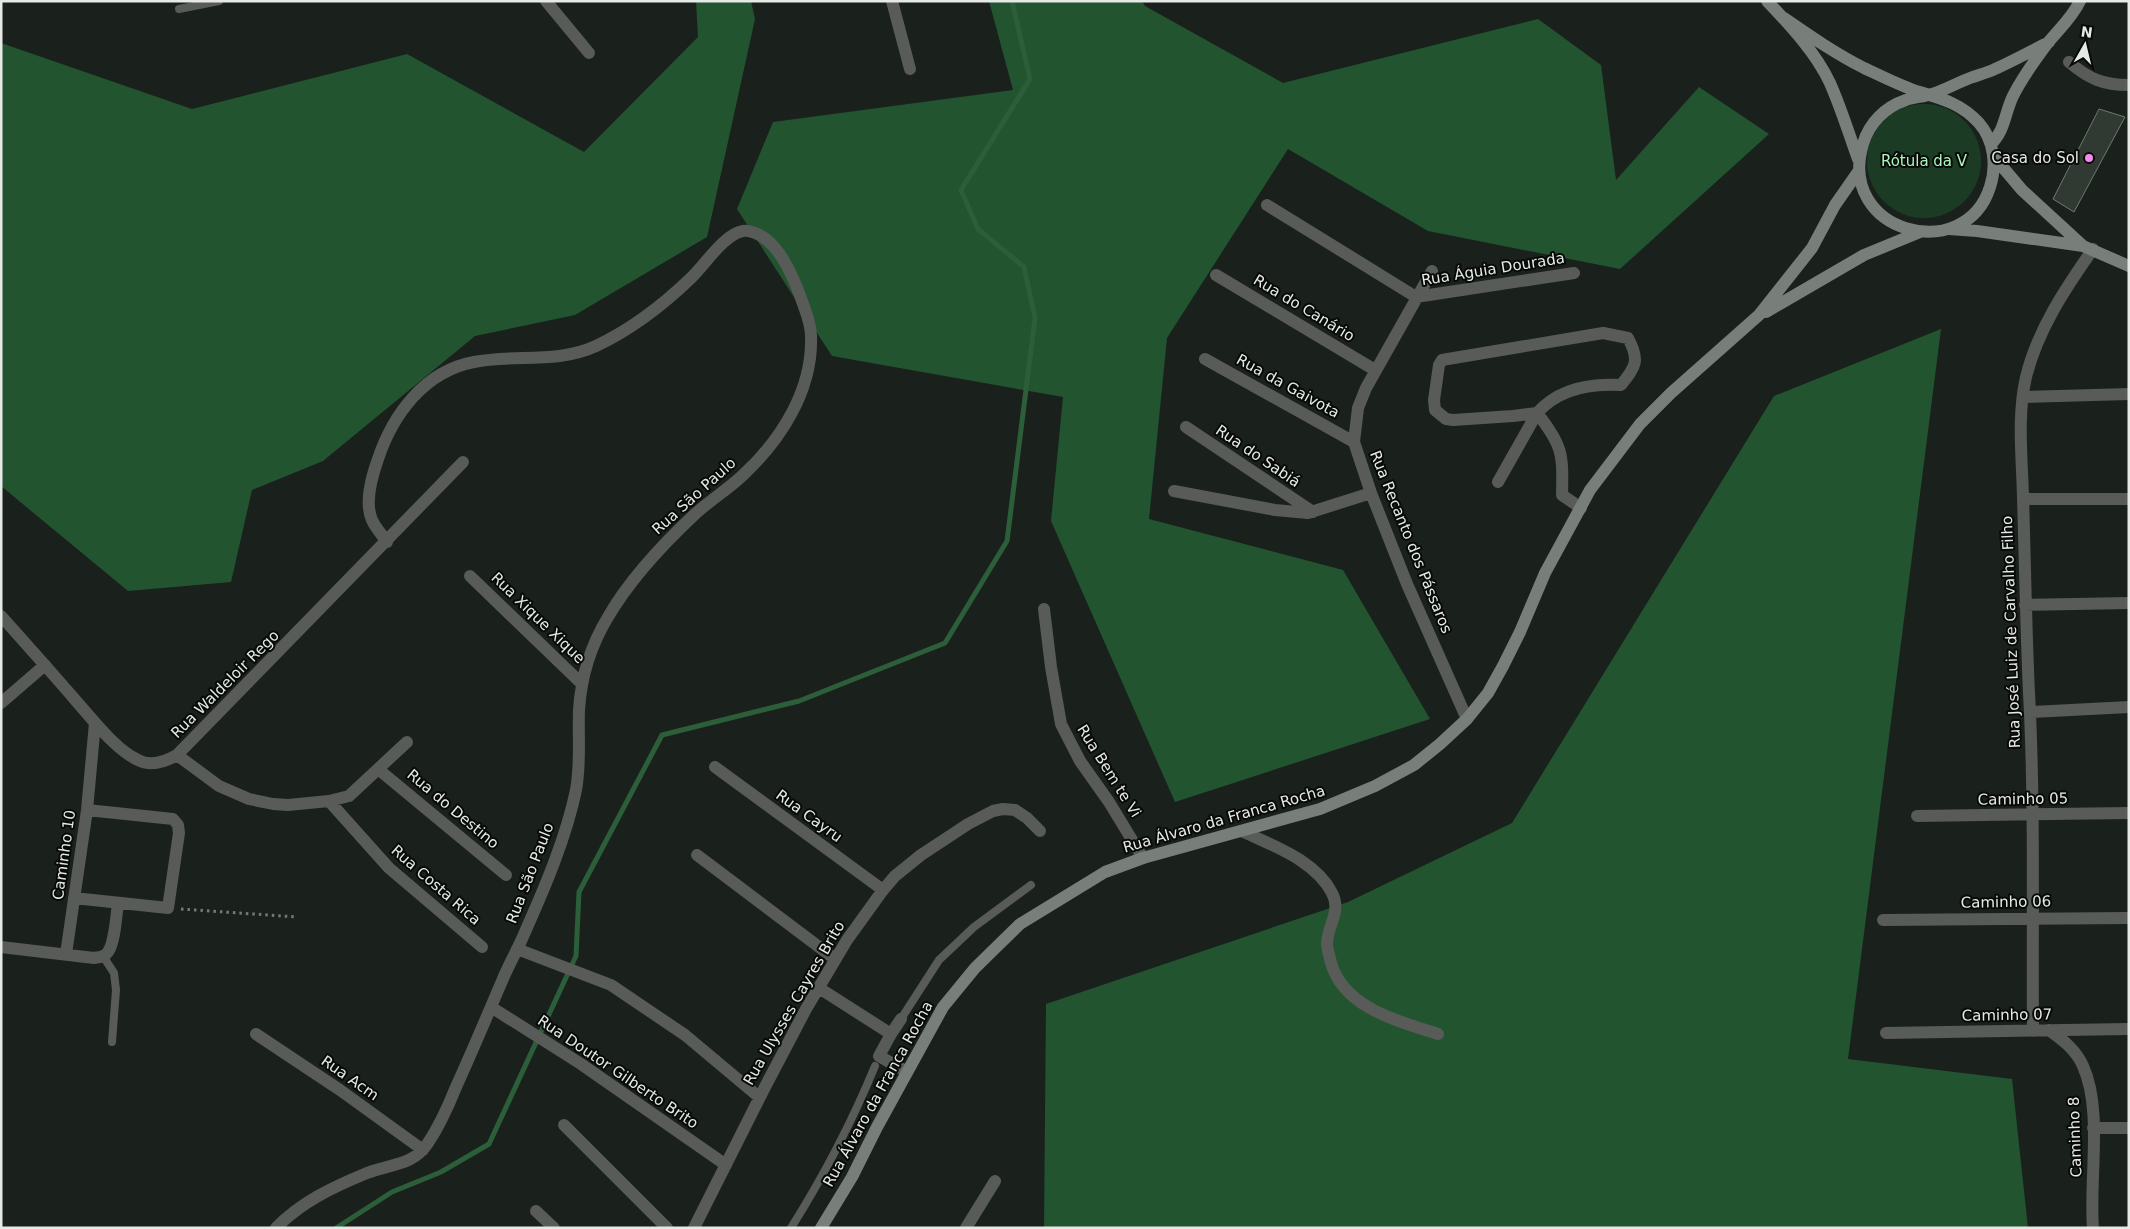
<svg xmlns="http://www.w3.org/2000/svg" width="2130" height="1229" viewBox="0 0 2130 1229" font-family="'DejaVu Sans',sans-serif">
	<rect width="100%" height="100%" fill="#1a211c"/>
	<path fill="#1b3b24" d="M1867 161a57 57 0 1 1 114 0a57 57 0 1 1-114 0Z"/>
	<path fill="#225430" d="M696,1H751L755,19L707,237L575,315L475,336L323,461L252,490L231,582L128,591L1,486V43L192,109L407,54L584,152L698,37Z
		M989,1H1142L1145,6L1283,83L1538,19L1601,65L1616,180L1699,87L1769,134L1620,269L1428,231L1288,149L1167,338L1149,519L1343,570L1430,719L1175,802L1051,521L1063,397L832,356L737,209L773,122L1013,90Z
		M1941,329L1848,1059L2012,1079L2028,1228H1044L1046,1004L1348,902L1512,823L1774,396Z"/>
	<g fill="none" stroke-linecap="round" stroke-linejoin="round">
		<path stroke="#2c5e3a" stroke-width="5" d="M336,1228L392,1192L441,1172L489,1144L576,956L579,892L662,735L799,701L945,643L1007,541L1035,318L1024,267L978,229L961,190L1030,79L1012,1"/>
	</g>
	<path fill="#313933" stroke="#6f7871" d="M2099,109L2125,117L2074,212L2053,199Z"/>
	<g fill="none" stroke-linecap="round" stroke-linejoin="round">
		<path stroke="#757a76" stroke-width="3" stroke-dasharray="2.5 4" stroke-linecap="butt" d="M181,909L297,917"/>
		<path stroke="#585b58" stroke-width="8" d="M179,9L219,1
			M103,956L114,973L116,990L112,1042
			M901,1019L939,960L974,927L1031,885
			M791,1228C823,1177 852,1122 875,1066"/>
		<path stroke="#585b58" stroke-width="12" d="M546,1L589,53
			M892,1L910,69
			M2069,62C2089,79 2103,85 2129,85
			M1267,205L1416,297L1574,273
			M1432,271L1366,388L1358,408L1354,442L1371,493L1407,584L1467,719
			M1216,275L1375,370
			M1205,359L1354,442
			M2023,397L2129,394
			M1186,427L1313,512
			M1498,482L1537,413C1559,388 1590,383 1621,385C1636,367 1640,360 1628,338L1603,333L1442,360L1439,365L1434,400L1435,410L1446,419L1453,420L1513,416L1537,413C1563,446 1563,454 1562,495L1581,508
			M1174,491L1275,510L1308,513L1371,493
			M2023,499H2129
			M470,576L582,684
			M2025,605L2129,603
			M1044,609L1051,667L1061,724L1080,761L1109,802L1143,858
			M1,616C27,645 52,673 77,702C93,720 116,750 138,760C151,767 165,762 177,755L463,462
			M1,703L45,665
			M2030,712L2129,707
			M177,755L219,786L249,799L273,804L288,805L329,801L349,796L407,742
			M715,767L883,890
			M378,769L506,875
			M329,801L389,868L482,947
			M1917,816L2129,813
			M1242,831C1273,846 1315,860 1332,893C1342,912 1327,925 1327,944C1327,950 1330,957 1331,963C1344,1008 1398,1021 1438,1034
			M697,855L835,959
			M74,898L168,908L179,833L178,825L173,819L87,810
			M1883,920L2129,918
			M1,947L94,958C99,957 105,957 108,952C115,942 116,916 118,904
			M517,949L611,985L685,1035L759,1097
			M66,954L87,810L95,723
			M819,988L891,1034L879,1056L907,1072
			M491,1007L581,1064L726,1165
			M2049,1030C2063,1040 2076,1050 2083,1066C2103,1110 2089,1179 2093,1228
			M2033,1031C2032,918 2035,805 2029,693C2026,628 2025,562 2023,497C2022,457 2017,416 2026,377C2038,329 2065,289 2093,249
			M1886,1033L2129,1029
			M256,1034L340,1090L423,1150
			M891,1034L901,1019
			M564,1125L667,1228
			M2093,1128H2129
			M536,1211L554,1228
			M276,1228C301,1202 333,1187 367,1173C390,1164 413,1166 428,1143C440,1125 448,1107 456,1087C472,1052 487,1016 502,981C509,964 518,949 525,932C545,887 566,838 576,790C581,763 578,737 579,710C581,677 591,645 608,617C630,579 662,545 694,515C709,501 727,490 742,476C781,440 813,390 811,336C811,324 806,312 802,301C795,281 784,254 767,240C761,235 751,230 743,231C724,234 704,266 691,278C664,304 630,330 596,346C557,364 515,354 474,362C425,371 393,414 378,459C372,476 364,502 372,520C375,527 382,535 387,542
			M694,1228L765,1087L806,1009L847,940L883,890L895,876L921,855L968,824L993,811L1003,809L1015,810L1027,818L1040,831
			M966,1228L995,1181"/>
		<path stroke="#787e79" stroke-width="12" d="M1767,1C1790,25 1816,53 1830,83C1841,108 1849,134 1858,159
			M1784,18C1810,36 1836,54 1864,68C1881,76 1899,85 1916,91C1940,98 1961,103 1979,123C1994,140 1997,166 1990,187C1965,266 1836,233 1863,144C1869,123 1885,107 1906,100C1914,97 1923,97 1932,94C1945,90 1957,83 1970,78C1978,75 1987,73 1995,69C2013,61 2031,51 2049,42
			M1991,144C2005,131 2005,112 2013,96C2022,78 2035,60 2047,44C2059,29 2072,18 2080,1
			M1994,157L2022,190L2083,246
			M1949,229L1977,231L2083,246L2129,266
			M1766,312L1864,255L1920,232
			M821,1228L852,1177L877,1127L943,1007L975,968L1020,924L1105,872L1143,858L1320,809L1375,786L1414,765L1440,744L1467,719L1488,693L1503,666L1520,632L1545,573L1590,490L1640,424L1671,393L1759,315L1812,248L1835,205L1858,172"/>
	</g>
	<circle fill="#f788ec" stroke="#070a08" stroke-width="2" cx="2089" cy="158" r="5"/>
	<g text-anchor="middle" dominant-baseline="central" stroke-width="4" stroke-linejoin="round" paint-order="stroke">
		<g font-size="15" fill="#e6eae6" stroke="#070a08" text-anchor="end">
			<text x="2079" y="158">Casa do Sol</text>
		</g>
		<g font-size="15" fill="#aaf6bb" stroke="#070a08">
			<text x="1924" y="161">Rótula da V</text>
		</g>
		<g font-size="15" fill="#e6eae6" stroke="#070a08">
			<text transform="translate(1493 269) rotate(-9)">Rua Águia Dourada</text>
			<text transform="translate(1304 308) rotate(31)">Rua do Canário</text>
			<text transform="translate(1288 386) rotate(29)">Rua da Gaivota</text>
			<text transform="translate(1258 456) rotate(34)">Rua do Sabiá</text>
			<text transform="translate(694 496) rotate(-42)">Rua São Paulo</text>
			<text transform="translate(1411 542) rotate(68)">Rua Recanto dos Pássaros</text>
			<text transform="translate(538 618) rotate(44)">Rua Xique Xique</text>
			<text transform="translate(2011 632) rotate(-92)">Rua José Luiz de Carvalho Filho</text>
			<text transform="translate(225 684) rotate(-45)">Rua Waldeloir Rego</text>
			<text transform="translate(1109 771) rotate(58)">Rua Bem te Vi</text>
			<text transform="translate(2023 799) rotate(-1)">Caminho 05</text>
			<text transform="translate(453 809) rotate(40)">Rua do Destino</text>
			<text transform="translate(809 816) rotate(36)">Rua Cayru</text>
			<text transform="translate(1224 819) rotate(-16)">Rua Álvaro da Franca Rocha</text>
			<text transform="translate(64 855) rotate(-82)">Caminho 10</text>
			<text transform="translate(530 873) rotate(-69)">Rua São Paulo</text>
			<text transform="translate(436 885) rotate(41)">Rua Costa Rica</text>
			<text transform="translate(2006 902) rotate(-1)">Caminho 06</text>
			<text transform="translate(794 1003) rotate(-60)">Rua Ulysses Cayres Brito</text>
			<text transform="translate(2007 1015) rotate(-1)">Caminho 07</text>
			<text transform="translate(618 1072) rotate(34)">Rua Doutor Gilberto Brito</text>
			<text transform="translate(350 1078) rotate(35)">Rua Acm</text>
			<text transform="translate(878 1094) rotate(-61)">Rua Álvaro da Franca Rocha</text>
			<text transform="translate(2075 1137) rotate(-92)">Caminho 8</text>
		</g>
	</g>
	<rect width="2130" height="1229" fill="none" stroke="#e6eae6" stroke-width="5"/>
	<g transform="translate(2085 45) rotate(8)" stroke="#070a08" stroke-width="4" paint-order="stroke">
	<path d="M0-4L9 19L0 12L-9 19Z" fill="#e6eae6"/>
	<text y="-8" font-size="14" font-weight="bold" text-anchor="middle" fill="#e6eae6">N</text>
	</g>
</svg>
